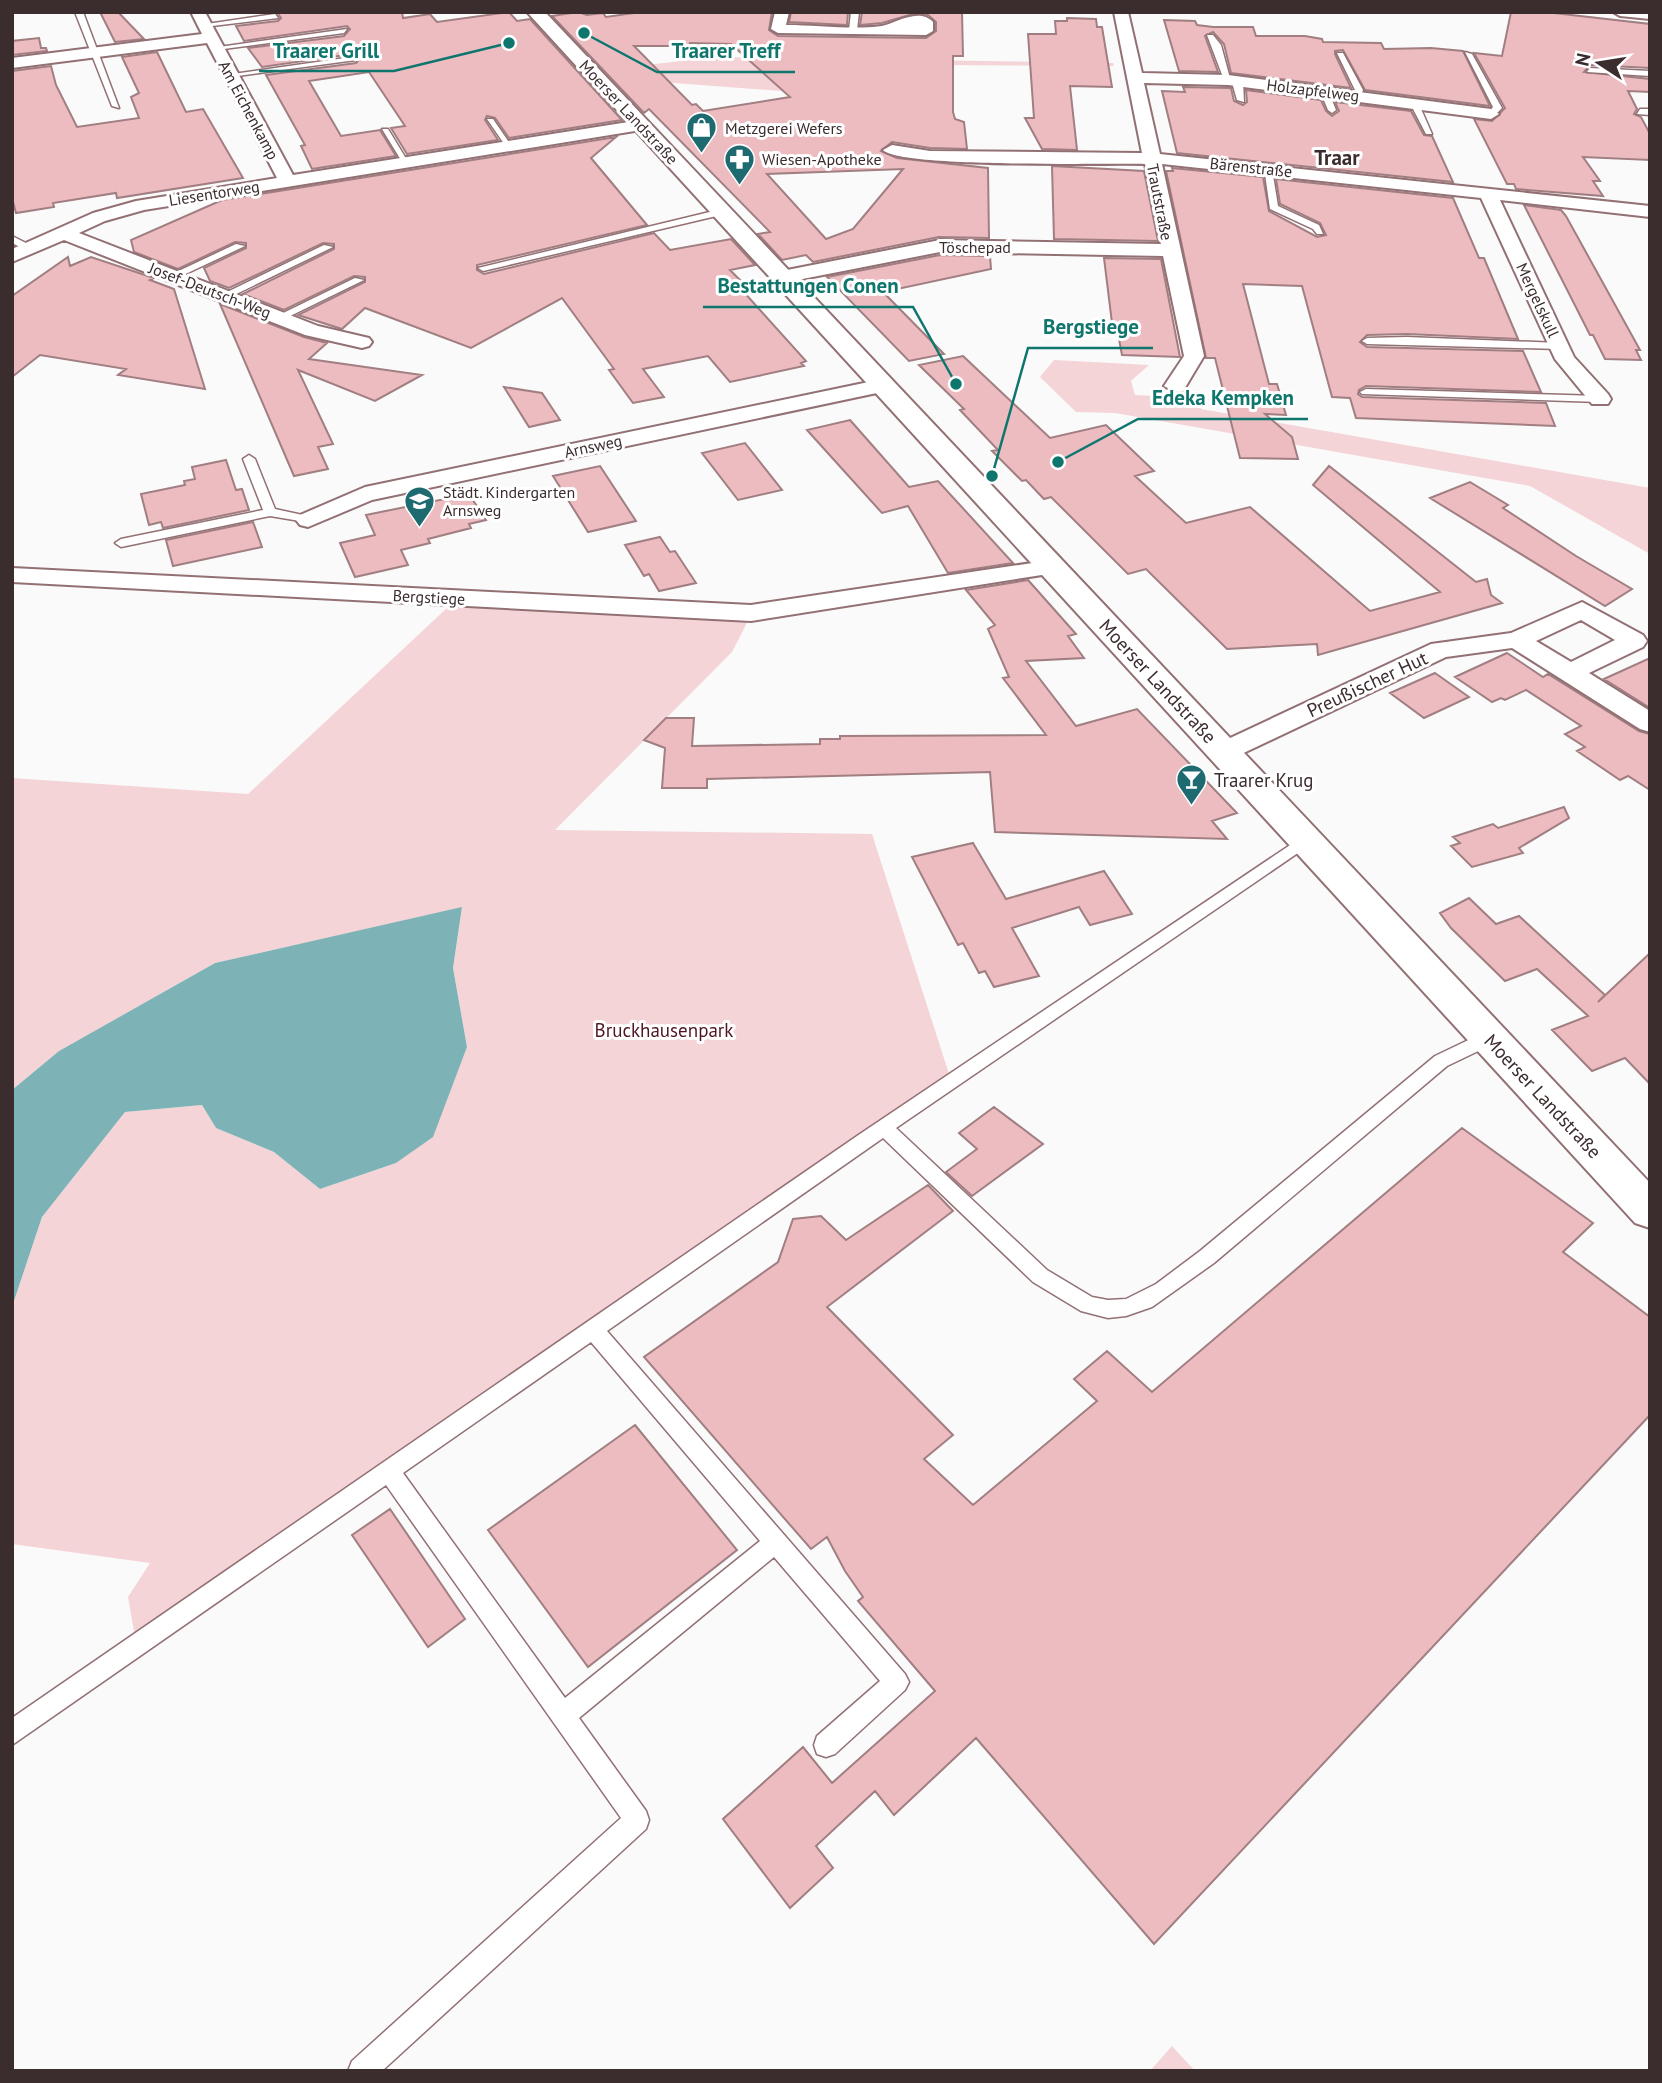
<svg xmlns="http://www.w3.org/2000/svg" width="1662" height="2083" viewBox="0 0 1662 2083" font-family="'PT Sans',sans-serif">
	<rect width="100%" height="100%" fill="#fafafa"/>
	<path fill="#f4d4d7" d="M716,57L1113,63L1114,66L754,64L782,91L620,79L612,69Z
		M1054,360L1149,365L1131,381L1135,395L1202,398L1201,409L1650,488V554L1530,486L1115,413L1076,412L1040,377Z
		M484,604L751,615L732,652L555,830L872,834L949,1074L135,1637L128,1597L150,1563L12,1544V1307L42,1217L125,1112L202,1105L216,1128L274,1152L320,1189L396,1163L432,1137L467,1047L453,968L462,908L215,963L59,1051L12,1090V778L248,794L447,608Z
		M1172,2046L1195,2071H1150Z"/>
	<path fill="#7db3b7" d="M462,907L453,968L467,1047L433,1137L396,1163L320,1189L274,1152L216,1128L202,1105L125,1112L42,1217L12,1307V1090L59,1051L215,963Z"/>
	<path fill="#edbcc1" stroke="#a07e81" stroke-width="2" fill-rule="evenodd" d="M100,12H118L144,39L115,42Z
		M277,12H402L403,18L430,14L437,22L509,12L517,21L530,19L622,120L509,138L495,118L487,116L485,120L498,140L407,154L391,128L405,126L369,72L309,81L341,136L380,130L396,156L312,169L301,146L305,145L266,75L356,63L362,56L359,53L262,67L248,48L344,36L350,29L347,26L244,41L236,26L278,21L281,18Z
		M578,12L587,15L603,13L606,17L641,12H772L769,30L778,36L926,38L936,31V22L928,15L913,14L882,23L860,25L862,12H962L963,56H953V112L955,119L964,122L967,149L930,148L892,142L881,151L897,158L988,168L989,238L939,237L813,262L806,255L782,260L758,234L770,232L649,109L644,113L552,16ZM690,43L731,44L790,97L703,111L696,104L692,105L634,46H689ZM903,169L853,229L826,239L767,174Z
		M791,12H848L847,25L789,22Z
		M1511,12H1545L1650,24V68L1590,65L1584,72L1650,79V92L1628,91L1637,109L1634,114L1641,117L1650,134V160L1583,157L1600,181H1593L1603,196L1516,189L1514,184H1507L1474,119L1492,121L1505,108L1474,53L1502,56Z
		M1067,18L1096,19L1097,27H1102L1112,87L1070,86L1077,150L1042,149L1025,118H1034L1028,34H1056L1055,21H1067Z
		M1164,20L1195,21L1197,25L1213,27H1253L1256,36H1305L1322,39L1323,42L1381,43L1384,49L1431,48L1463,51L1490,106L1365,90L1343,50L1335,51V54L1351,88L1231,73L1224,44L1213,32L1205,36L1218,72L1179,71Z
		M39,38L41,48H46L47,51L12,55V41Z
		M157,52L186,112L203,109L243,178L117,198L116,193L53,203L54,207L16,213L12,198V71L51,66L56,85L77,127L139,118L131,97L139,93L122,57Z
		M1183,87L1231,88L1234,101L1243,105L1247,102L1246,90L1321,100L1326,111L1332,116L1339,111L1335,102L1411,111L1424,135L1432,136L1453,182L1177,153L1162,91L1185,92Z
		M616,137L591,158L647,225L477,265V270L484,274L654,233L670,250L731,239L755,265L730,270L749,289L742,290L806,361L801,363L804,366L730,382L708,356L643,369L664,397L633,403L609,370L614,369L562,298L471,348L365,308L342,329L298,315L365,282V277L354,276L284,310L243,294L334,249V244L323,243L229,288L210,281L204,268L246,248V243L235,242L178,269L134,252L131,240L222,200Z
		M1052,166L1144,171L1158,241L1054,239Z
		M1172,168L1263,177L1269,211L1317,237L1326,235L1320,223L1280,204L1276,179L1453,198L1479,258H1484L1518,339L1407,334L1367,335L1360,342L1367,347L1523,351L1541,392L1366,386L1359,390L1358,394L1362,397L1546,403L1555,426L1356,418L1350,398L1332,397L1302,286L1243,284L1269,384H1277L1286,415L1265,414L1292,437L1298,459L1240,458L1215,358H1206L1166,171H1173Z
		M1524,205L1561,210L1566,216L1640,350H1636L1641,360L1605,359L1593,335H1590Z
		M940,255L990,256L991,269L883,292L944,354L909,361L827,277Z
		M68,257L70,266L91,257L154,278L150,280L174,289L205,389L118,375L126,369L40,355L12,377V296Z
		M1104,258L1161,259L1180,357L1122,355L1116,323H1112Z
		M220,304L304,337L327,343L309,359L422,375L375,401L298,370L333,444L318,447L328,469L294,476Z
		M963,356L1050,438L1106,425L1154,471L1135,476L1186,523L1250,507L1370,611L1440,592L1313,485L1329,466L1476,582L1487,579L1491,595L1502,603L1318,655L1317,644L1227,649L1146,569L1128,574L1051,497L1044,499L1026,480L1022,481L992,451L998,450L960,410L964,409L919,365Z
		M504,387L542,393L560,420L529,427Z
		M850,420L909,487L938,481L1013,563L948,573L908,506L882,513L807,430Z
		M745,443L782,490L738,500L702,453Z
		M226,460L236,490L242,489L249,510L163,528L161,522L149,525L141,494L185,485L184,481L195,479L192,467Z
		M600,466L636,521L588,532L553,476Z
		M1470,482L1508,505L1503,508L1576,556L1632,589L1605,606L1430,498Z
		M469,494L486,520L469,524L471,528L428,539L430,543L401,550L408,565L355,577L340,543L375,535L366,515Z
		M253,522L262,547L173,566L166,540Z
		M660,537L670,552L675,551L696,583L659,591L649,574L644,576L625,545Z
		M1028,580L1076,634L1068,636L1084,658L1026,661L1076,726L1137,709L1237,813L1212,821L1227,839L995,832L990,772L707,779V788H662L665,748L644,740L666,718H694L692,746L820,744V739H840V736L1046,735L1003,678L1009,677L988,629L995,625L966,590Z
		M1507,653L1543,677L1548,674L1639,731L1650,734V790L1628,776L1620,780L1577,751L1585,747L1565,734L1581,726L1526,690L1505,700L1501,698L1492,702L1455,677Z
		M1650,658V708L1604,679Z
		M1435,673L1469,697L1424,718L1390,693Z
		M1564,807L1569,818L1519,848L1523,853L1472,867L1451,846L1460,843L1453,837L1493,824L1498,828Z
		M973,843L1006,899L1104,871L1132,914L1090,925L1079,907L1012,928L1039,976L994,987L985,971L979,973L963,943L958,945L912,857Z
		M1469,898L1496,924L1519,916L1605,995L1598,1002L1650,953V1084L1625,1058L1592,1071L1552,1030L1588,1016L1537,969L1505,981L1451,928L1440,913Z
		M994,1107L1043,1144L972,1196L946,1172L977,1149L959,1133Z
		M1462,1128L1593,1223L1563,1252L1650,1317V1415L1154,1944L976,1738L894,1815L875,1791L816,1846L833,1868L790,1908L723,1819L803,1747L832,1783L935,1691L858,1601L863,1597L845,1571L827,1537L811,1549L644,1357L778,1262L793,1219L821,1216L846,1240L928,1185L953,1211L827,1307L953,1435L924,1459L973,1505L1097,1401L1074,1379L1107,1351L1152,1392Z
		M635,1425L737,1550L588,1667L488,1530Z
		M390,1509L465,1619L428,1647L352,1535Z"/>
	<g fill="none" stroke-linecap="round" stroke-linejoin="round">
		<defs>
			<path id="service" d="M75,12H83L119,108L112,106Z
				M851,12H859L857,30L853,32L849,30Z
				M275,14L278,18L204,27L200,25Z
				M347,29L344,33L216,50L212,48Z
				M1207,35H1213L1221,45L1231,82L1224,80Z
				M1465,52L1472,54L1502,108L1494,116L1487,114L1493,107Z
				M1337,53H1343L1363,90L1360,98L1353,96L1355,90Z
				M359,56L356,60L230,77L226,75Z
				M1590,68L1650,71V76L1587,72Z
				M1236,79L1243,81L1244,102L1237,100L1233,86Z
				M1329,89L1333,92L1331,98L1336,110L1332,113L1328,110L1323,98Z
				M1416,102L1423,104L1421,109L1432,134H1426L1413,109Z
				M1640,109H1650V115L1637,114Z
				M487,119H493L513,148H507Z
				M382,129H388L410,165H404Z
				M1264,167L1272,169L1278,206L1319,225L1323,234H1317L1313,229L1270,209Z
				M722,209L727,212L725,214L483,271L478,268Z
				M12,236L32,246L33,248L28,251L12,243Z
				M236,244L245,246L177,278L168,276Z
				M324,245L333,247L228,298L219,296Z
				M355,278L364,280L284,319L275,317Z
				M1407,337L1559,343L1564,346L1559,349L1367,344L1362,341L1367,338Z
				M1366,389L1600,396L1606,399L1600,402L1362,394L1360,392Z
				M249,455L255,459L275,509L312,517V523L270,516L121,547L115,543L121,539L263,510L243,459Z
				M1305,835L1313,840L1311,844L896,1128L1047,1270L1092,1297L1108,1300L1126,1299L1156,1284L1200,1251L1435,1056L1483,1033H1495L1498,1038L1495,1043L1447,1066L1214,1263L1152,1307L1126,1316L1108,1318L1081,1311L1033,1282L883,1138L607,1331L905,1674L909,1682L905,1690L835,1754L826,1757L817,1754L814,1745L817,1736L880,1681L774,1557L579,1718L646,1811L649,1820L646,1829L382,2071H348L352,2061L621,1818L386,1485L12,1745V1718L857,1136ZM591,1342L760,1541L565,1698L403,1473Z"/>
			<path id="minor" d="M191,12H205L293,175L641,120L649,125L641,130L144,210L105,221L79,233L318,326L369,338L372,342L369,346L362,348L305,335L64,240L12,262V249L93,213L136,201L277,178L207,43L12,68V58L202,34Z
				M775,12H789L786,25C817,25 852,30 882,26C895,24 918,7 933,22V31L926,35L778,33L771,29Z
				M1114,12H1128L1142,73L1228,75L1491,109L1499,114L1491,119L1228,85L1144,83L1160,154L1650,206V217L1500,200L1574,357L1608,394L1611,399L1608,404H1592L1555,359L1481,198L1162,164L1204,356L1183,391L1175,392L1164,386L1184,356L1163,256L940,252L782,283L775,281L772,277L775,273L782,271L940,240L1161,244L1145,164C1108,163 900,168 883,150L892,145L930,151L1142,153Z
				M1613,12H1650V19L1620,16Z
				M883,379L894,385L891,390L372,500L308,527L300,525L296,520L300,515L365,487Z
				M1052,560L1061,562L1064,567L1061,572L751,621L12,582V568L751,605Z
				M1582,602L1643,635L1647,641L1643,647L1589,673L1650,711V732L1640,729L1512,648L1446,657L1233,758L1223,761L1213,758L1209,752L1213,746L1431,644L1511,633ZM1581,620L1615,640L1571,662L1536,641Z"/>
			<path id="secondary" d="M527,12H545L1650,1183V1228L1635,1223Z"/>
		</defs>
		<use href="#service" stroke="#927073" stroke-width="3"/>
		<use href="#minor" stroke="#927073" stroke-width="4"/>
		<use href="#secondary" stroke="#927073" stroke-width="4"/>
		<use href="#service" fill="#fff" fill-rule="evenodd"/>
		<use href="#minor" fill="#fff" fill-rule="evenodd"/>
		<use href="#secondary" fill="#fff" fill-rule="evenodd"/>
	</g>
	<defs>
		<symbol id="shop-pin" viewBox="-11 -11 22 30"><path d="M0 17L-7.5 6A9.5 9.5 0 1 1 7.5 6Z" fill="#1e6a71" stroke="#fff"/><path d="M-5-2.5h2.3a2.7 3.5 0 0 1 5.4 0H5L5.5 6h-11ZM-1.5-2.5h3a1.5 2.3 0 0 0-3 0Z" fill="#fff"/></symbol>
		<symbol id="pharmacy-pin" viewBox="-11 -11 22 30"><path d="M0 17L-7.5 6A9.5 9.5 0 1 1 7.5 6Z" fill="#1e6a71" stroke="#fff"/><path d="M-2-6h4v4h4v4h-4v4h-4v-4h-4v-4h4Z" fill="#fff"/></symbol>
		<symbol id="school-pin" viewBox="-11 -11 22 30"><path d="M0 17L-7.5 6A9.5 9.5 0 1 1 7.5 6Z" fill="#1e6a71" stroke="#fff"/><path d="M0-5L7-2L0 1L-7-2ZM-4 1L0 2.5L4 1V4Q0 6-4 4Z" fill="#fff"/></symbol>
		<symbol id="bar-pin" viewBox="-11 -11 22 30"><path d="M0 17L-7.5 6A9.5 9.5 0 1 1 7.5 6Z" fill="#1e6a71" stroke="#fff"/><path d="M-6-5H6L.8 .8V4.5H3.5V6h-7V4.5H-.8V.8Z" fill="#fff"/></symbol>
	</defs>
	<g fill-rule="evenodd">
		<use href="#shop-pin" x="684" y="110" width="35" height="47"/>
		<use href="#pharmacy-pin" x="722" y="142" width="35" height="47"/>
		<use href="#school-pin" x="402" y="484" width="35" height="47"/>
		<use href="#bar-pin" x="1174" y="762" width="35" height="47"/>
	</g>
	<g text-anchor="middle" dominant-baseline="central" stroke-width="6" stroke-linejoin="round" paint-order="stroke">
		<g font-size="16" fill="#3b2c2e" stroke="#fff">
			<text transform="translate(1313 90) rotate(7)">Holzapfelweg</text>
			<text transform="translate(249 110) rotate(62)">Am Eichenkamp</text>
			<text transform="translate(629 112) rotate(47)">Moerser Landstraße</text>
			<text transform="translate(1251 167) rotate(6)">Bärenstraße</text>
			<text transform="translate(214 193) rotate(-9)">Liesentorweg</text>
			<text transform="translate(1160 202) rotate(79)">Trautstraße</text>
			<text x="975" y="247">Töschepad</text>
			<text transform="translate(210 290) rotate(21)">Josef-Deutsch-Weg</text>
			<text transform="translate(1538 300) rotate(65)">Mergelskull</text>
			<text transform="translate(593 446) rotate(-12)">Arnsweg</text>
			<text transform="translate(429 597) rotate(3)">Bergstiege</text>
		</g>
		<g font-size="16" fill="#3b2c2e" stroke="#fff" text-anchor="start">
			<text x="725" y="128">Metzgerei Wefers</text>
			<text x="762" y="159">Wiesen-Apotheke</text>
			<text x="443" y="492">Städt. Kindergarten<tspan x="443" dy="18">Arnsweg</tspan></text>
		</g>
		<g font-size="19" fill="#3b2c2e" stroke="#fff">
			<text transform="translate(1158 681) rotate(47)">Moerser Landstraße</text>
			<text transform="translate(1367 684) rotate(-25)">Preußischer Hut</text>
			<text transform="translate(1543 1096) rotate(47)">Moerser Landstraße</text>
		</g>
		<g font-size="19" fill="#3b2c2e" stroke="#fff" text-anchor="start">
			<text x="1214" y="780">Traarer Krug</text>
		</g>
		<g font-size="19" fill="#4f1521" stroke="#fff">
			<text x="664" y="1030">Bruckhausenpark</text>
		</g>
		<g font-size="21" font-weight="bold" fill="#3b2c2e" stroke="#fff">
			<text x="1337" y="157">Traar</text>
		</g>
	</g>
	<path fill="none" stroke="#0f766e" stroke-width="2.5" d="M509 43L394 71H259M584 33L657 72H795M956 384L913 307H703M992 476L1028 348H1153M1058 462L1138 419H1308"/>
	<g fill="#0f766e" stroke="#fff" stroke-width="2.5">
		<circle cx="509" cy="43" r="7"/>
		<circle cx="584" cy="33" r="7"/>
		<circle cx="956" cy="384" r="7"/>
		<circle cx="992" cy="476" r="7"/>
		<circle cx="1058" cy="462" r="7"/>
	</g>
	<g font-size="21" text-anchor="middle" font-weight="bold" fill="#0f766e" stroke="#fff" stroke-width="6" stroke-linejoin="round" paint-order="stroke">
		<text x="326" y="58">Traarer Grill</text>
		<text x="726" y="58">Traarer Treff</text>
		<text x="808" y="293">Bestattungen Conen</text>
		<text x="1091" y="334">Bergstiege</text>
		<text x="1223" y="405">Edeka Kempken</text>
	</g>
	<rect width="1662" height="2083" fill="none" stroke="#3b2c2e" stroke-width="28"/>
	<g transform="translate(1599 63) rotate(282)" stroke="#ffffff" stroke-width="5" paint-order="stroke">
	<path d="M0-5L12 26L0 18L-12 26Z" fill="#3b2c2e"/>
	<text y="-10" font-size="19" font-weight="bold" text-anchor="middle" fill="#3b2c2e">N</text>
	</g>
</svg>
